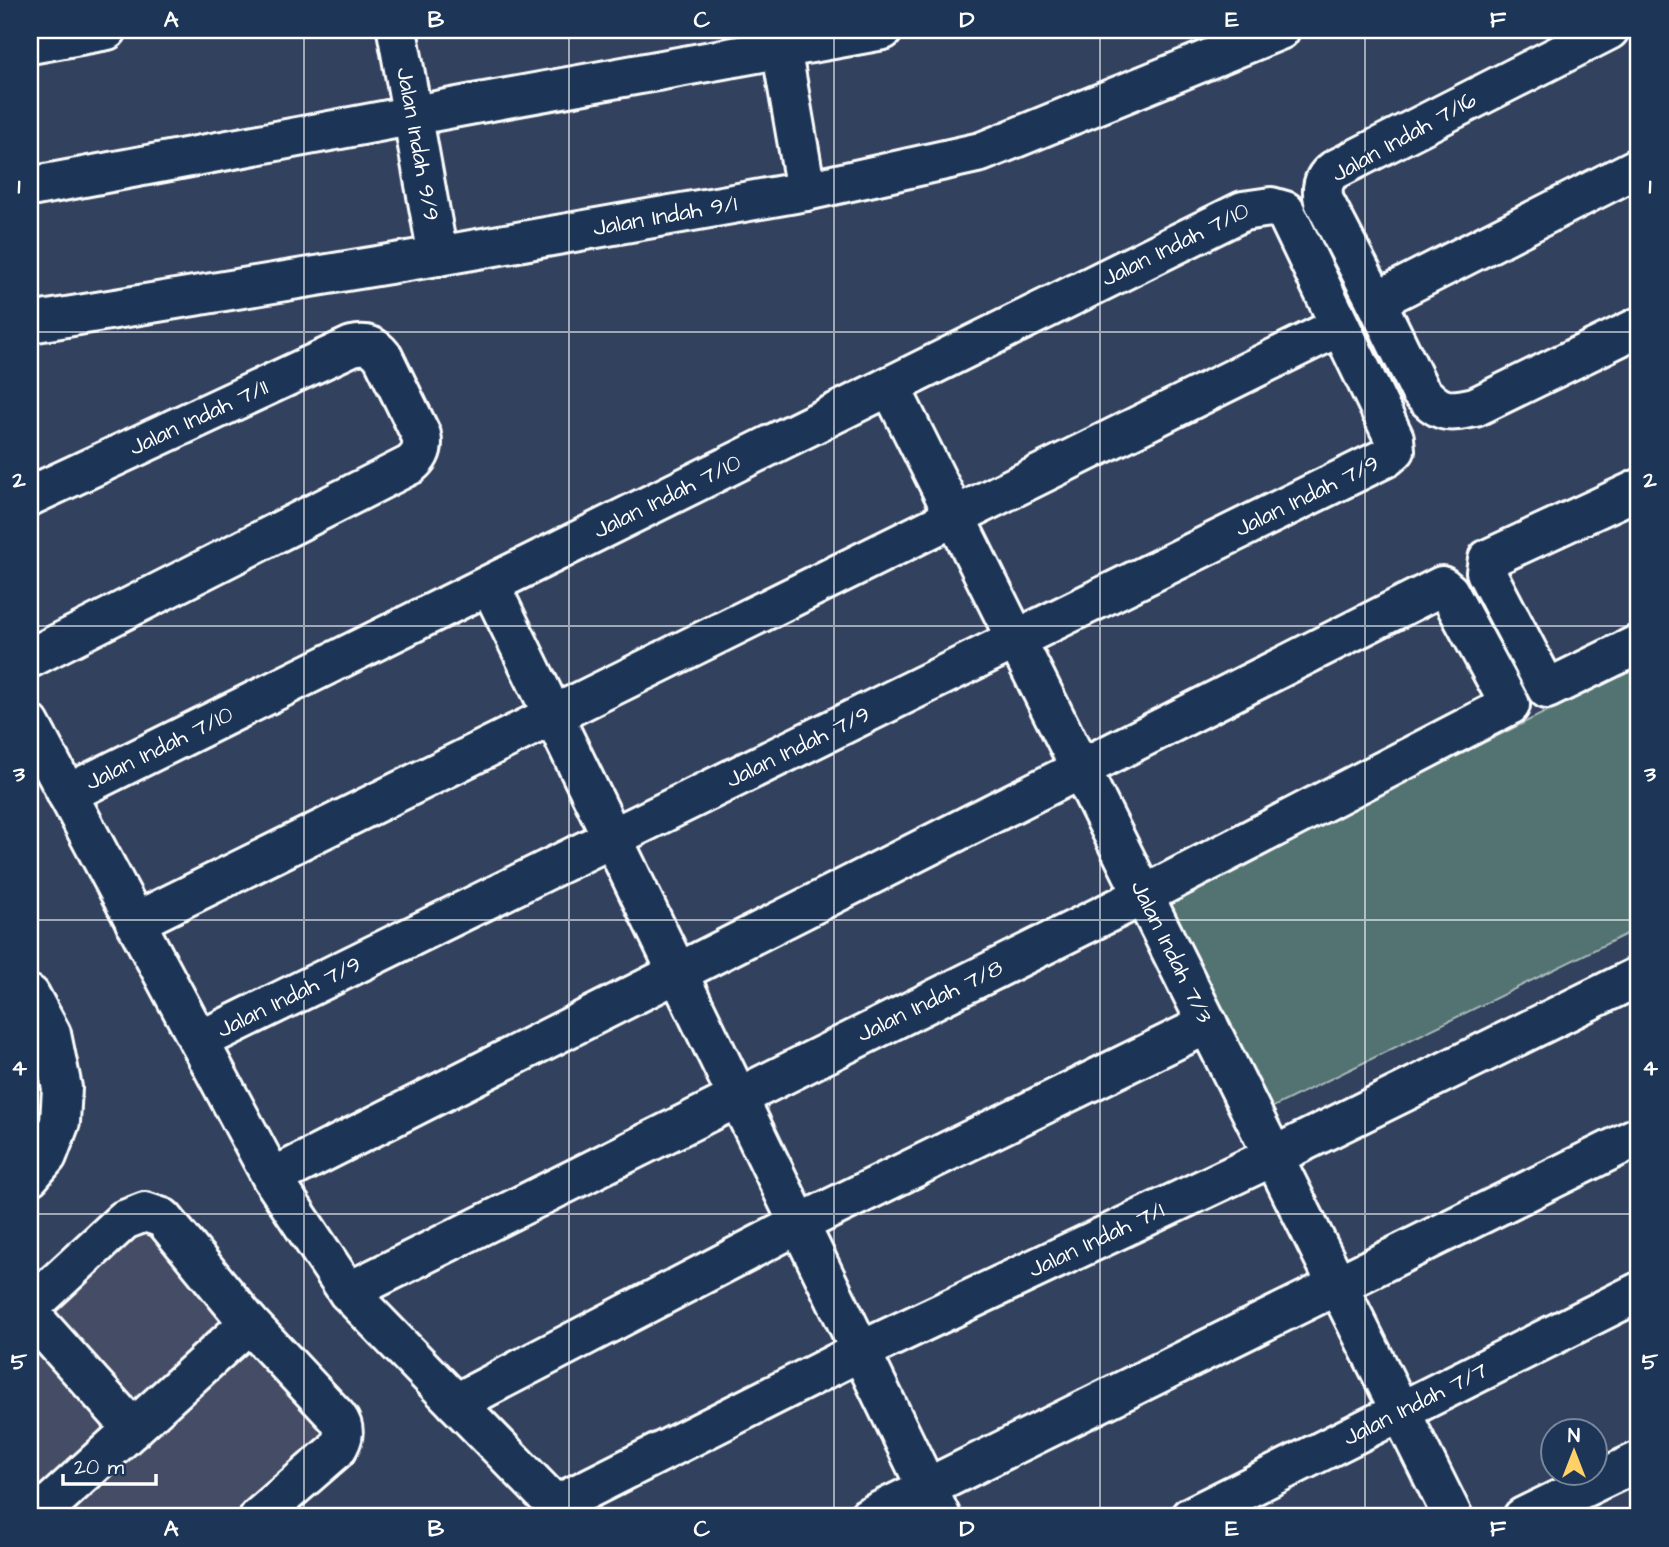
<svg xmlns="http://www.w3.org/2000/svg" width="1669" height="1547" viewBox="0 0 1669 1547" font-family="'Architects Daughter',sans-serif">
	<rect width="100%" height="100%" fill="#32415e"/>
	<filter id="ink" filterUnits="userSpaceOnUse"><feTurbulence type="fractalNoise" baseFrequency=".0143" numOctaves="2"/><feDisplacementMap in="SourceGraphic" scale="14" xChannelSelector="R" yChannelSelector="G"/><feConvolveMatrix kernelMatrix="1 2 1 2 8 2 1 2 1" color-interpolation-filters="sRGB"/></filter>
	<g filter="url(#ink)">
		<path fill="#444d66" d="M142,1202L349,1419L269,1517H30V1291Z"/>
		<path fill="#537373" stroke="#a9b9b9" stroke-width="2" d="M1639,666V928L1265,1111L1161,902Z"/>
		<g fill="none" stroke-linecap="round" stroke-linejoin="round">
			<defs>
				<g id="minor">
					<path id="s1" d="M397,30L438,256"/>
					<path d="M778,30L806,191"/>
					<path d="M1609,30L1334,170C1323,178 1321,187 1324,201L1376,301L1420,391C1440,413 1447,413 1475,407L1639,327"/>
					<path d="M30,44L107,30"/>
					<path d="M30,187L474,104L883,30"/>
					<path d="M1376,301L1639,167"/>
					<path id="s2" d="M30,323L438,256L806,191L981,152L1280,30"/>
					<path id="s3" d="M890,386L1453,1517"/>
					<path d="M1639,489L1488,559L1486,572L1547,689L1639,644"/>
					<path id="s4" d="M30,496L352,346C366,343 374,345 383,357L421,435C424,448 421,456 410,465L30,658"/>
					<path d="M490,585L941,1517"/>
					<path d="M30,724L272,1178L348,1292L567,1517"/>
					<path id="s5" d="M67,794L1243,211L1271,207L1285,211L1394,438L1395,450L1387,457L199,1041"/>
					<path d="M135,922L1340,326"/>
					<path d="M272,1178L1442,586L1449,592L1510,705L1144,895L348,1292"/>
					<path d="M30,1307L124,1220L145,1212L163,1218L249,1323L337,1417C346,1429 344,1438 336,1450L259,1517"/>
					<path d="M30,1314L133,1429"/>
					<path d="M456,1403L799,1224L1208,1024"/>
					<path id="s6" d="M556,1505L861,1351L1274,1156L1639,976"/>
					<path d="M36,1517L249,1323"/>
					<path d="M868,1517L1639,1136"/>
					<path id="s7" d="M1190,1517L1639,1292"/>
					<path d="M1523,1517L1639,1461"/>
				</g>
				<path id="major" d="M30,995L51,1034L62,1088L60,1122L47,1156L30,1176"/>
			</defs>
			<use href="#minor" stroke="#fff" stroke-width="44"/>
			<use href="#major" stroke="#fff" stroke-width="44"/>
			<use href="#minor" stroke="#1d3557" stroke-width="38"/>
			<use href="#major" stroke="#1d3557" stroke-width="38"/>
		</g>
	</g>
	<path fill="none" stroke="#fff" stroke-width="2" stroke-opacity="0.55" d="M304,30V1517M569,30V1517M834,30V1517M1100,30V1517M1365,30V1517M30,332H1639M30,626H1639M30,920H1639M30,1214H1639"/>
	<g text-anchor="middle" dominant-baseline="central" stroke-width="5" stroke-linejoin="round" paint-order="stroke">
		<g font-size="23" fill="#fff" stroke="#1d3557">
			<text transform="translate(1404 137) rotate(-29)">Jalan Indah 7/16</text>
			<text stroke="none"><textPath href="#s1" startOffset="116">Jalan Indah 9/9</textPath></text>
			<text stroke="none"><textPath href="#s2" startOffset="644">Jalan Indah 9/1</textPath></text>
			<text stroke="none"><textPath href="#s5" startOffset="1237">Jalan Indah 7/10</textPath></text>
			<text stroke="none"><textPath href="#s4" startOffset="186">Jalan Indah 7/11</textPath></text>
			<text transform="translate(1307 496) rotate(-26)">Jalan Indah 7/9</text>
			<text stroke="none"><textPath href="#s5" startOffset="670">Jalan Indah 7/10</textPath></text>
			<text transform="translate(798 747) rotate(-26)">Jalan Indah 7/9</text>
			<text stroke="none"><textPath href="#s5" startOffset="103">Jalan Indah 7/10</textPath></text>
			<text stroke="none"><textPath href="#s3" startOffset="632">Jalan Indah 7/3</textPath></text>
			<text transform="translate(289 997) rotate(-26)">Jalan Indah 7/9</text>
			<text transform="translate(930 1001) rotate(-26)">Jalan Indah 7/8</text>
			<text stroke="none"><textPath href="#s6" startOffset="602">Jalan Indah 7/1</textPath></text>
			<text stroke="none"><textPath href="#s7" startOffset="252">Jalan Indah 7/7</textPath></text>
		</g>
	</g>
	<rect width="1669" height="1547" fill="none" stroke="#1d3557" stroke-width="77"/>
	<g transform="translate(1574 1452)"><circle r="33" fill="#1d3557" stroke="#77869a" stroke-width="2"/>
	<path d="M0-5L12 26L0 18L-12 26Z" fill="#ffd166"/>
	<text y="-10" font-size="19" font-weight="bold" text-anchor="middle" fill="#ffffff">N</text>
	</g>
	<path d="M63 1474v10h93v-10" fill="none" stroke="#ffffff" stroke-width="3.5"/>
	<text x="74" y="1474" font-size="21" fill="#ffffff" stroke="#1d3557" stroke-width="5" paint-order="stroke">20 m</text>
	<rect x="38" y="38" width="1592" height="1470" fill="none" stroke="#fff" stroke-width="2.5"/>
	<g font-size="23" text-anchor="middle" font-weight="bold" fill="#fff">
		<text x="171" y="27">A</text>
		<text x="436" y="27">B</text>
		<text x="702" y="27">C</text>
		<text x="967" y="27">D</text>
		<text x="1232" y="27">E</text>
		<text x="1498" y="27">F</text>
		<text x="19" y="193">1</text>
		<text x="1650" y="193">1</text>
		<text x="19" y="487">2</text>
		<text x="1650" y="487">2</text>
		<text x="19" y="781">3</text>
		<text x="1650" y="781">3</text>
		<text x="19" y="1075">4</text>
		<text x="1650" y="1075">4</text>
		<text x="19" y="1369">5</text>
		<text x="1650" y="1369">5</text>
		<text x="171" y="1536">A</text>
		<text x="436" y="1536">B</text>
		<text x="702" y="1536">C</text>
		<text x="967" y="1536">D</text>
		<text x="1232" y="1536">E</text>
		<text x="1498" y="1536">F</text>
	</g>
</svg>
